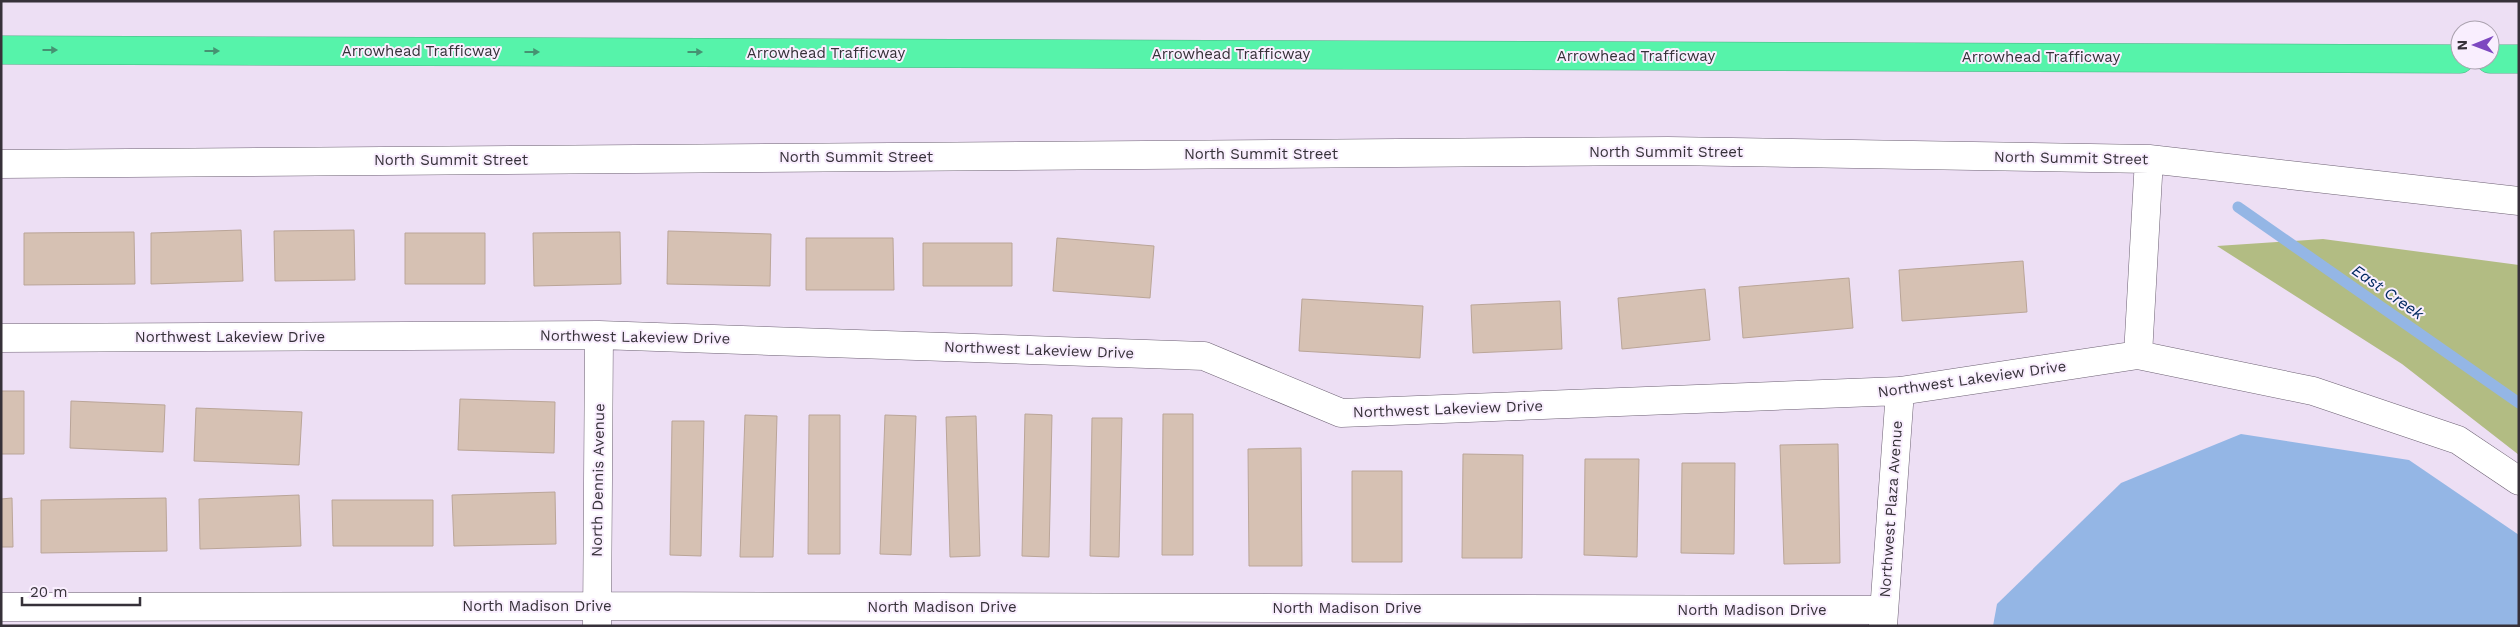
<svg xmlns="http://www.w3.org/2000/svg" width="2520" height="627" viewBox="0 0 2520 627" font-family="'Work Sans',sans-serif">
	<rect width="100%" height="100%" fill="#eddff4"/>
	<path fill="#b2bc83" d="M2323,239L2519,265V455L2402,364L2217,246Z"/>
	<path fill="#94b6e5" d="M2241,434L2409,460L2519,535V626H1993L1997,604L2121,483Z"/>
	<g fill="none" stroke-linecap="round" stroke-linejoin="round">
		<path stroke="#94b6e5" stroke-width="11" d="M2238,207L2519,403"/>
	</g>
	<path fill="#d6c1b3" stroke="#baa598" d="M241,230L243,281L151,284V233Z
		M354,230L355,280L275,281L274,231Z
		M668,231L771,234L770,286L667,284Z
		M134,232L135,284L24,285V233Z
		M620,232L621,284L534,286L533,233Z
		M405,233H485V284H405Z
		M806,238H893L894,290H806Z
		M1057,238L1154,246L1150,298L1053,291Z
		M923,243H1012V286H923Z
		M2023,261L2027,312L1902,321L1899,270Z
		M1849,278L1853,328L1743,338L1739,287Z
		M1705,289L1710,340L1622,349L1618,298Z
		M1302,299L1423,306L1420,358L1299,351Z
		M1560,301L1562,349L1473,353L1471,305Z
		M1,391H24V454H1Z
		M460,399L555,402L554,453L458,450Z
		M71,401L165,405L163,452L70,448Z
		M196,408L302,412L299,465L194,461Z
		M1025,414L1052,415L1049,557L1022,556Z
		M1163,414H1193V555H1162Z
		M745,415L777,416L773,557H740Z
		M809,415H840V554H808Z
		M885,415L916,416L911,555L880,554Z
		M976,416L980,556L950,557L946,417Z
		M1092,418H1122L1119,557L1090,556Z
		M672,421H704L701,556L670,555Z
		M1838,444L1840,563L1784,564L1780,445Z
		M1301,448L1302,566H1249L1248,449Z
		M1463,454L1523,455L1522,558H1462Z
		M1585,459H1639L1637,557L1584,555Z
		M1682,463H1735L1734,554L1681,553Z
		M1352,471H1402V562H1352Z
		M555,492L556,544L454,546L452,495Z
		M299,495L301,546L200,549L199,499Z
		M12,498L13,547H1V499Z
		M166,498L167,551L41,553V500Z
		M332,500H433V546H333Z"/>
	<g fill="none" stroke-linecap="round" stroke-linejoin="round">
		<defs>
			<path id="minor" d="M1,164L1668,151L2149,159L2519,201
				M1,338L599,335L1204,356L1341,413L1900,391L2138,355L2313,391L2458,440L2519,481
				M2138,355L2149,159
				M1,607L597,606L1884,610
				M597,626L599,335
				M1883,626L1900,391"/>
			<path id="motorway" d="M1,50L2460,59
				M2490,59H2519"/>
		</defs>
		<use href="#minor" stroke="#6d6173" stroke-width="29"/>
		<use href="#motorway" stroke="#4baf82" stroke-width="29"/>
		<use href="#minor" stroke="#fff" stroke-width="28"/>
		<use href="#motorway" stroke="#56f3aa" stroke-width="28"/>
	</g>
	<defs><path id="oneway-solid" d="M-6-.8H1V-3.2L6.5 0L1 3.2V.8H-6Z" transform="scale(1.25)"/></defs>
	<g fill="#469272">
		<use href="#oneway-solid" transform="translate(50 50)"/>
		<use href="#oneway-solid" transform="translate(212 51)"/>
		<use href="#oneway-solid" transform="translate(532 52)"/>
		<use href="#oneway-solid" transform="translate(695 52)"/>
	</g>
	<g text-anchor="middle" dominant-baseline="central" stroke-width="4" stroke-linejoin="round" paint-order="stroke">
		<g font-size="15" fill="#363139" stroke="#f9eefe">
			<text x="421" y="51">Arrowhead Trafficway</text>
			<text x="826" y="53">Arrowhead Trafficway</text>
			<text x="1231" y="54">Arrowhead Trafficway</text>
			<text x="1636" y="56">Arrowhead Trafficway</text>
			<text x="2041" y="57">Arrowhead Trafficway</text>
			<text x="1666" y="152">North Summit Street</text>
			<text x="1261" y="154">North Summit Street</text>
			<text x="856" y="157">North Summit Street</text>
			<text transform="translate(2071 158) rotate(1)">North Summit Street</text>
			<text x="451" y="160">North Summit Street</text>
			<text x="230" y="337">Northwest Lakeview Drive</text>
			<text transform="translate(635 337) rotate(1)">Northwest Lakeview Drive</text>
			<text transform="translate(1039 350) rotate(2)">Northwest Lakeview Drive</text>
			<text transform="translate(1972 379) rotate(-8)">Northwest Lakeview Drive</text>
			<text transform="translate(1448 409) rotate(-2)">Northwest Lakeview Drive</text>
			<text transform="translate(598 480) rotate(-89)">North Dennis Avenue</text>
			<text transform="translate(1891 509) rotate(-86)">Northwest Plaza Avenue</text>
			<text x="537" y="606">North Madison Drive</text>
			<text x="942" y="607">North Madison Drive</text>
			<text x="1347" y="608">North Madison Drive</text>
			<text x="1752" y="610">North Madison Drive</text>
		</g>
		<g font-size="16" font-style="italic" fill="#002960" stroke="#f9eefe">
			<text transform="translate(2388 292) rotate(35)">East Creek</text>
		</g>
	</g>
	<rect width="2520" height="627" fill="none" stroke="#363139" stroke-width="5"/>
	<g transform="translate(2475 45) rotate(269)"><circle r="24" fill="#f9eefe" stroke="#aba2af"/>
	<path d="M0-4L9 19L0 12L-9 19Z" fill="#7d48c0"/>
	<text y="-8" font-size="14" font-weight="bold" text-anchor="middle" fill="#363139">N</text>
	</g>
	<path d="M22 597v8h118v-8" fill="none" stroke="#363139" stroke-width="2.5"/>
	<text x="30" y="597" font-size="15" fill="#363139" stroke="#f9eefe" stroke-width="4" paint-order="stroke">20 m</text>
</svg>
